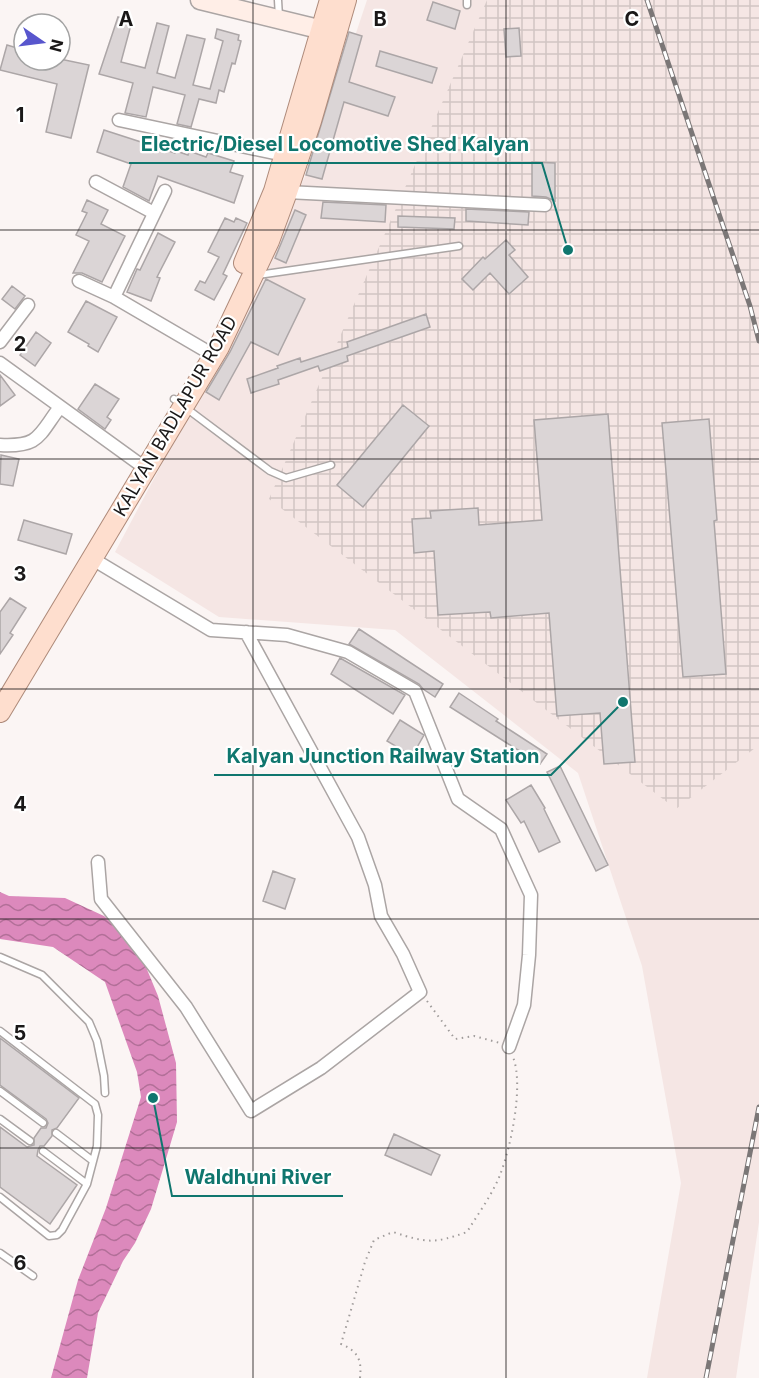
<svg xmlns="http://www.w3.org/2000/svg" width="759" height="1378" viewBox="0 0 759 1378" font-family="Inter,sans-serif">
	<defs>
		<pattern id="industrial-grid" width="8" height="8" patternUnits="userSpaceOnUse" patternTransform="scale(1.5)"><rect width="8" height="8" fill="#f5e6e4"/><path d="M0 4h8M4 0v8" fill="none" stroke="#d1c5c3"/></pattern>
		<pattern id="water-waves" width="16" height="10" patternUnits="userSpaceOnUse" patternTransform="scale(1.5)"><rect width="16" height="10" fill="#dc89bc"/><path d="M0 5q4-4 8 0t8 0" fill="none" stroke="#b26f98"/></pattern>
	</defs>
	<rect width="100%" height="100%" fill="#fbf5f4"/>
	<path fill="#f5e6e4" d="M367,0H759V1222L736,1378H647L681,1183L642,966L578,773L395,630L219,617L115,552L207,379L315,156Z"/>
	<path fill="url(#industrial-grid)" d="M487,0H759V745L676,809L269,499Z"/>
	<path fill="url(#water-waves)" d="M0,892L9,896L65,898L104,916L136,943L158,996L176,1063L177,1122L151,1209L135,1243L123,1261L98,1313L87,1378H51L78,1280L106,1208L141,1097L137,1072L105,982L53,947L0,939Z"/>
	<path fill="#dbd5d6" stroke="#aca6a7" stroke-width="1.5" d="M433,2L460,11L455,29L427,20Z
		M118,17L132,21L121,62L145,68L157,23L169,26L157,73L175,78L187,35L205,39L193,85L210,89L223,41L215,38L217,29L239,35L238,40L241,41L235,64L232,63L224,92L219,90L216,103L199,99L191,127L177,124L185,95L153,87L146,117L125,113L133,83L99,74Z
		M519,28L521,56L506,57L504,29Z
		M349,32L362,36L349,82L395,97L388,116L344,102L322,179L306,175Z
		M7,45L24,50V60L60,59L89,65L71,138L46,132L57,84L0,70Z
		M380,51L437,68L432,83L376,66Z
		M104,130L175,153L176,151L188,155L189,151L206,157L208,153L234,161L230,172L243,176L234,203L158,176L149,201L123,187L131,164L97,152Z
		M532,162L555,163V201L546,197L532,196Z
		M87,200L108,210L101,224L125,236L102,282L82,273H73L89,241L76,235L87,213L82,211Z
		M323,202L386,205L385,222L321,218Z
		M466,209L529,212L528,225L466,221Z
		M295,210L306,215L286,263L275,258Z
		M398,216L455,218L454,229L398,227Z
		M225,218L234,222L236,218L247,223L223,274L227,276L214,300L195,290L200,281L205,283L219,257L208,252Z
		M158,233L175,242L157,277L160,278L151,301L127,292L137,269L140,270Z
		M506,240L515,250L509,255L528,277L509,294L490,273L473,290L462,279L483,257L485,259Z
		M266,279L305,299L278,355L251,342L219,400L206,392L230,352Z
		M12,286L25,296L15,309L2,299Z
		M86,301L117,317L98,352L88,346L89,344L68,332Z
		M426,314L430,327L347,356L348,361L320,371L318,366L278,380L279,384L251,393L247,379L278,368L277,366L300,358L301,362L348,347L347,342Z
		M36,332L51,343L35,366L20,355Z
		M0,375L15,395L0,406Z
		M95,384L119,399L107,417L111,420L105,429L78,409Z
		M403,405L429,426L363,507L337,485Z
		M608,414L635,762L604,764L600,713L557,716L549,613L491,618L490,612L438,615L434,551L414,553L412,519L431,518L430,511L478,508L479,525L542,520L534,420Z
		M709,419L717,520L714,521L726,674L683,677L662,423Z
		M1,455L19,459L13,486L0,484Z
		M24,520L72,534L66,554L18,540Z
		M10,598L26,608L10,633L13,635L0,654V612Z
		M359,629L443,684L435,697L423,689L419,684L349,644Z
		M340,658L405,695L393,714L331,674Z
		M459,693L498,719L496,721L547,754L540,764L450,707Z
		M400,720L424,735L412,756L387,741Z
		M560,766L608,865L596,871L547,772Z
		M531,785L545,808L544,809L560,842L539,852L524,821L521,823L506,800Z
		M273,871L295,879L285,909L263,901Z
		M0,1038L79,1098L57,1128L52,1130V1136L44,1146H40L38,1150L37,1156L77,1185L50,1224L0,1187V1127L27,1147L34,1145V1138L41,1128H46L48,1123L46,1119L0,1085Z
		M394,1134L440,1155L431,1175L385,1155Z"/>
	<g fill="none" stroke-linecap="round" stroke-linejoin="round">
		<defs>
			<path id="service" d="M278,0L279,17
				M467,5V0
				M258,275L459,246
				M174,399L270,471L286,478L331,465
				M0,957L42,975L89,1022L97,1041L104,1076L105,1093
				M0,1031L95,1104L98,1115L97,1146L87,1184L62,1230L57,1235L49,1236L0,1197
				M0,1091L43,1123
				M0,1119L30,1141
				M56,1133L93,1161
				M43,1151L87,1184
				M0,1253L33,1276"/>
			<path id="minor" d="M119,120L284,155
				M96,182L154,213
				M287,192L545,205
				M79,281L114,297L203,349
				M114,297L165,191
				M0,342L28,305
				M0,363L145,468
				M0,445C40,447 38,436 60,407
				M91,558L211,630L287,635L348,652L415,691L458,799L501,829L531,895L529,955L524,1005L509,1047
				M98,862L101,899L186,1007L251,1111L321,1068L420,992L403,954L381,916L375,885L358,837L246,632"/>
			<path id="secondary" d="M200,0L335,33"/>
			<path id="primary" d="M244,263L274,191L330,0
				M0,712L219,347L269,241L287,192L311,121L346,0"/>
		</defs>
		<use href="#service" stroke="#aba5a4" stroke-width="9"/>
		<use href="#minor" stroke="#aba5a4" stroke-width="15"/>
		<use href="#secondary" stroke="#aba5a4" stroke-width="21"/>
		<use href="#primary" stroke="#ae8a7a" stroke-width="22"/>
		<path stroke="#a09c9b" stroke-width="2" stroke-dasharray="1.5 4.5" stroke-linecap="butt" d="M427,1001L455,1039L474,1036L500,1043
			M360,1378C362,1360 358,1351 341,1344L365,1262L374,1240L393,1232C427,1243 433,1244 467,1232C478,1214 492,1195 500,1175C511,1147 524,1085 513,1057"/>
		<use href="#service" stroke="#fff" stroke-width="6"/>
		<use href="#minor" stroke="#fff" stroke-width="12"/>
		<use href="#secondary" stroke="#ffeee7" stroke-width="18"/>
		<use href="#primary" stroke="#fedece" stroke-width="20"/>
		<defs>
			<path id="rail" d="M647,0L750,306L759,341
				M706,1378L759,1107"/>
		</defs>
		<use href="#rail" stroke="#7b7777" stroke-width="5"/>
		<use href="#rail" stroke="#fff" stroke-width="3" stroke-dasharray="9" stroke-linecap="butt"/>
	</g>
	<path fill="none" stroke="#1a1818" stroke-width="1.5" stroke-opacity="0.55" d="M253,0V1378M506,0V1378M0,230H759M0,459H759M0,689H759M0,919H759M0,1148H759"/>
	<g text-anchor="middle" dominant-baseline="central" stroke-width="4.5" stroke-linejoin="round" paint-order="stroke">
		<g font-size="18" fill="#1a1818" stroke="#fff">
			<text transform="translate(175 416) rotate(-60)">KALYAN BADLAPUR ROAD</text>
		</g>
	</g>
	<g font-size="20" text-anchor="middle" font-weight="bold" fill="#1a1818" stroke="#fff" stroke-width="4.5" stroke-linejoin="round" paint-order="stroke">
		<text x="126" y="26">A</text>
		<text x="380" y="26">B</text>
		<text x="632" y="26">C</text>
		<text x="20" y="122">1</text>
		<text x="20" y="351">2</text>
		<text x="20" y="581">3</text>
		<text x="20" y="811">4</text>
		<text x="20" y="1040">5</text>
		<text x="20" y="1270">6</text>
	</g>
	<path fill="none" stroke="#0f766e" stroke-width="2" d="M568 250L542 163H129M623 702L551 775H214M153 1098L172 1196H343"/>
	<g fill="#0f766e" stroke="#fff" stroke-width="2">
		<circle cx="568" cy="250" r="6"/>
		<circle cx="623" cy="702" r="6"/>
		<circle cx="153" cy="1098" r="6"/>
	</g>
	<g font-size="20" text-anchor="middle" font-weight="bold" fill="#0f766e" stroke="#fff" stroke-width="4.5" stroke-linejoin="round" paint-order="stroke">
		<text x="335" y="151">Electric/Diesel Locomotive Shed Kalyan</text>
		<text x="383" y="763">Kalyan Junction Railway Station</text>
		<text x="258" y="1184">Waldhuni River</text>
	</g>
	<g transform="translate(42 42) rotate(104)"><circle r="28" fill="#ffffff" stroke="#a3a3a3" stroke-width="1.5"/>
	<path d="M0-4.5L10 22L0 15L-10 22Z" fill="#5856cd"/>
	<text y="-9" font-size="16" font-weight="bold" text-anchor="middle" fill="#1a1818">N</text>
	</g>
</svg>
